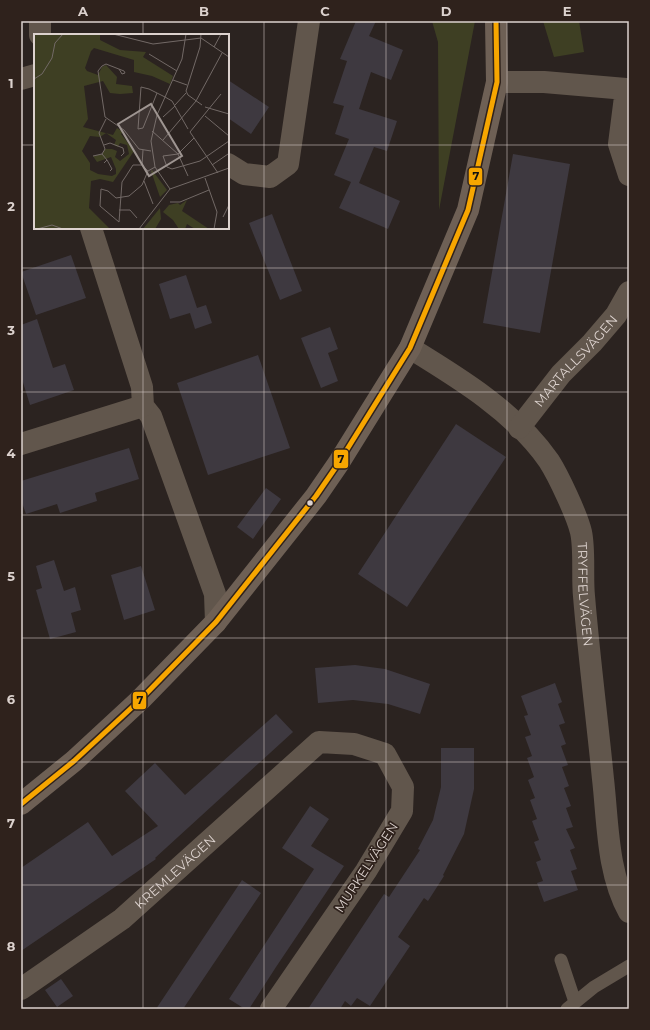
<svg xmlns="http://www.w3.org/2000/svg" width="650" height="1030" viewBox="0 0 650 1030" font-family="Montserrat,sans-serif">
	<rect width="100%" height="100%" fill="#2b2320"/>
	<path fill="#3e3f23" d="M432,21H475L439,210L438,42Z
		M543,21H579L584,52L554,57Z"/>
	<path fill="#3e3940" d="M356,21H376L369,36L403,50L391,80L371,72L359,109L397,121L387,151L374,147L359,183L400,201L388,229L339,208L351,182L334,175L349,139L335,134L344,106L333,103L347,61L340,59Z
		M228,80L269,107L251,134L228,118Z
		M513,154L570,164L540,333L483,323Z
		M272,214L302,291L280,300L249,223Z
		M71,255L86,298L36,315L21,272Z
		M186,275L197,308L206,305L212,323L195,329L190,313L170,319L159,284Z
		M37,319L53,368L65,364L74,390L30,405L21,376V325Z
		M330,327L338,349L328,353L338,381L321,388L301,338Z
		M258,355L290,448L208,475L177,383Z
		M456,424L506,457L407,607L358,574Z
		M129,448L139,479L95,493L97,501L60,513L57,504L26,514L21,500V481Z
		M266,488L281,499L253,539L237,527Z
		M54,560L64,591L75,587L81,610L71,613L76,632L50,639L36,590L42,588L36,566Z
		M141,566L155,610L124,620L111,575Z
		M355,665L385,669L430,684L420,714L388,704L353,700L318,703L315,668Z
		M555,683L562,702L558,704L565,723L559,725L566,744L561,746L568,765L562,767L569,786L564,788L571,806L566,808L573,827L566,829L575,848L570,850L577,869L571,871L578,890L544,902L537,883L543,881L536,862L541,860L534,842L539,840L532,821L537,819L530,800L535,798L528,780L534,777L527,758L532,756L525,737L531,735L524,716L528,715L521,696Z
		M276,714L293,732L155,858L156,859L21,951V868L88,822L112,856L158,826L125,791L155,763L185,795Z
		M441,748H474V789L464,834L443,875L444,876L428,901L424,898L398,937L410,946L370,1006L357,998L351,1006L345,1001L340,1009H308L384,894L389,897L420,850L418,849L433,820L441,787Z
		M310,806L329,819L311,846L344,866L276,967L249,1009H245L229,999L314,869L282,848Z
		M242,880L261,893L214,963L183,1009H156Z
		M61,979L73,996L57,1007L45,990Z"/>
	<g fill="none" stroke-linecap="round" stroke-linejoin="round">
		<path stroke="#61564c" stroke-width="13" d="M561,960L575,1002
			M567,1009L594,987L629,966"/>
		<g stroke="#61564c" stroke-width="22">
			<path d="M40,21V35"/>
			<path d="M21,79L35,75"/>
			<path d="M497,82H544L626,89L619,144L629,175"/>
			<path d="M228,164L244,174L270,177L288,164L309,21"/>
			<path d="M91,228L142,387L143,406L151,416L215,594L216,622"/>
			<path id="s1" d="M410,348C459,378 515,412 549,461C558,475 577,515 581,532C585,550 582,577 584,596C589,657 597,718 603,779C608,823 607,872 629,912"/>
			<path id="s2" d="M519,428L561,374L592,343L616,315L629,292"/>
			<path d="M21,444L143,406"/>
			<path id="s3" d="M21,989L122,919L319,742L354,744L385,754L403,787L402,811L366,871L271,1009"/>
		</g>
		<path stroke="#6e6055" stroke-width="22" d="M21,804L74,761L140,700L216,622L316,496L338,464L410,348L468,210L497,82L496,21"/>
		<defs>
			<path id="bus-1" d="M21,804L74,761L140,700L216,622L316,496L338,464L410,348L468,210L497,82L496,21"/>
		</defs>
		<use href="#bus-1" stroke="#2f221c" stroke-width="8"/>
		<use href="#bus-1" stroke="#f7a600" stroke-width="5"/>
	</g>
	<path fill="none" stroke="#dcd2ce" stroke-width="1" stroke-opacity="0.55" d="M143,21V35M264,21V1009M386,21V1009M507,21V1009M21,145H35M228,145H629M143,228V1009M21,268H629M21,392H629M21,515H629M21,638H629M21,762H629M21,885H629"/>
	<circle fill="#dcd2ce" stroke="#2f221c" stroke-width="1.5" cx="310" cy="503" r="3.5"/>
	<g text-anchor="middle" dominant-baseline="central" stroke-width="3.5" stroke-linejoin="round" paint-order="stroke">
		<g font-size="13" fill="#dcd2ce" stroke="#2f221c">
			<text stroke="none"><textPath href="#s2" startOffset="88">MARTALLSVÄGEN</textPath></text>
			<text stroke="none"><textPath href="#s1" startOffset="321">TRYFFELVÄGEN</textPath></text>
			<text transform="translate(366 867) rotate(-57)">MURKELVÄGEN</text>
			<text stroke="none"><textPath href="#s3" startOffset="194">KREMLEVÄGEN</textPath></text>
		</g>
	</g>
	<g transform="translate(34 34)">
		<rect width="195" height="195" fill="#2b2320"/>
		<path d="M0,0H66V6L86,16L112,18L109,23L139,42L136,50L118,42L100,38V26L60,14L57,17L51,34L53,37L64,41L68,33L72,31L83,43L82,50L98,52L99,59L86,60L76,59L69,47L50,52L54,85L49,93L79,101L83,94L89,98L87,100L100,117L79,148L66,145L57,147L55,174L76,195H0ZM72,99L82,106L80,111L84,113L86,109L93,111L95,120L86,127L81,123L83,117L78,115H71L68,120L59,122L63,128L77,123L82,135V140L78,142L64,140L56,136V129L48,117L56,102L66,103ZM118,136L133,156L126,163L117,137ZM153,166L148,177L175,195H161L153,190L151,195H145L139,186L129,178L135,171L144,169L146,171ZM126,174L127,185L121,195H109Z" fill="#3e3f23" fill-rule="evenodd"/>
		<path fill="none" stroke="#726966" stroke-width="1" d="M79,0L119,10L167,4L195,23M167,0L166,13L152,57L154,61L168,71M180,13L187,0M115,20L143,37M85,35L88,40L91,39L90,37L72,30L68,32L64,37L71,83L90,96L105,115L117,117M0,45L8,40L18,24L21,9L29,0M139,46L153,51M123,59L109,94L104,95L107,53L115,55L131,63L138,67L154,95M141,71L152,59M171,73L195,80M171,82L195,102M129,83L141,72M118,97L144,120L154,142M160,104L144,120L129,122L133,133L138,135L166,127L195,107M129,106L162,67L188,19M70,111L76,109L89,114L90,119L87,122M68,120L73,126L70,129M59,122L68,120L71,115L65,99L72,85M73,126L78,135L76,137M108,131L109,116M178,131L194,120M184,139L156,98L187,60M171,144L183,178L180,195M110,147L119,170M136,155L121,133L117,107L123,81L148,25L152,0M136,168H146L175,156M85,176H96L103,184M189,183L195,171M85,188L66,172L67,155L74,157L82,164L95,162L108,151L114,137M85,188L88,148L92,142L99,131H108L114,137L121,133M3,195L18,191L29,195M105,195L136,155L195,134"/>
		<path fill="#9e9591" fill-opacity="0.15" stroke="#9e9591" stroke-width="2" d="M117,70L148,122L115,142L84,90Z"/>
		<rect width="195" height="195" fill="none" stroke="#dcd2ce" stroke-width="2"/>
	</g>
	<g stroke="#2f221c" stroke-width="1.5">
		<rect x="468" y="167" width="15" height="19" rx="4" fill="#f7a600"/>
		<rect x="333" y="449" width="16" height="20" rx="4" fill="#f7a600"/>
		<rect x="132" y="691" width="15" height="19" rx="4" fill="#f7a600"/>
	</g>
	<g font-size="11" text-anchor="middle" font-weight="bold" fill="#111">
		<text x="476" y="180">7</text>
		<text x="341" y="463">7</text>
		<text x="140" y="704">7</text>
	</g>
	<rect width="650" height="1030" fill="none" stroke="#2f221c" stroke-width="44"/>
	<rect x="22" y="22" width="606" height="986" fill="none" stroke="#dcd2ce" stroke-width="1.5"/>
	<g font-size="13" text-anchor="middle" font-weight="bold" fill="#dcd2ce">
		<text x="83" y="16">A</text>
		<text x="204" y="16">B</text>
		<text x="325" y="16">C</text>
		<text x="446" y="16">D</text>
		<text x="567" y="16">E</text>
		<text x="11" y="88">1</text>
		<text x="11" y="211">2</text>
		<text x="11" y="335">3</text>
		<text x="11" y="458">4</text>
		<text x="11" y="581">5</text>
		<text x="11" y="704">6</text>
		<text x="11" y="828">7</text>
		<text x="11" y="951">8</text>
	</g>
</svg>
